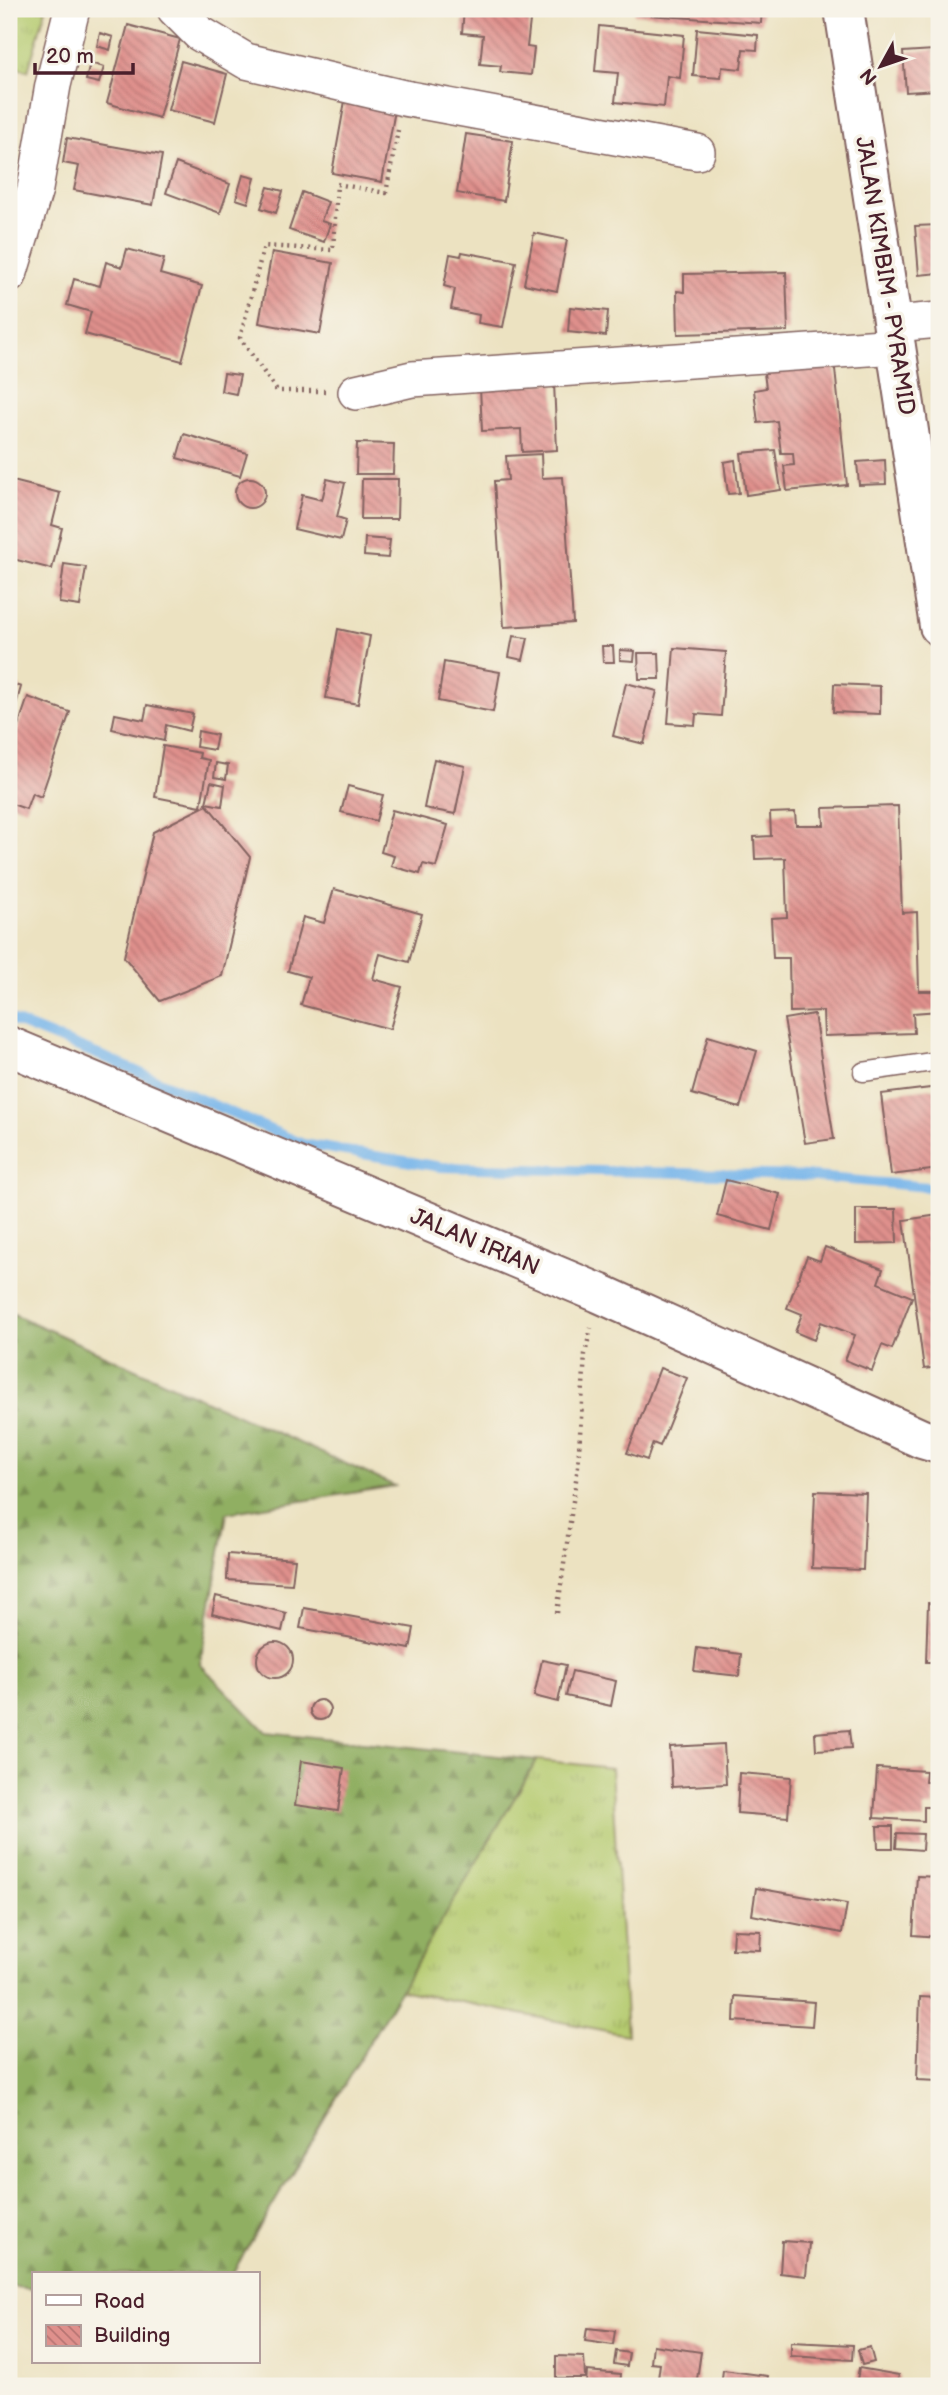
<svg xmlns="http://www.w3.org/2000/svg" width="948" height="2395" viewBox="0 0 948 2395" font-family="'Balsamiq Sans',sans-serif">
	<defs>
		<pattern id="grass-tufts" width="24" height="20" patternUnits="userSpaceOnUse" patternTransform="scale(1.75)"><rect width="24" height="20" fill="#b5cb6f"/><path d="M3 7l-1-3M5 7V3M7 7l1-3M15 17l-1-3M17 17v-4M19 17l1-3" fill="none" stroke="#9dae60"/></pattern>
		<pattern id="forest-firs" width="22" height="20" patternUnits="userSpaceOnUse" patternTransform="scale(1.75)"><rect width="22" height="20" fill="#90af62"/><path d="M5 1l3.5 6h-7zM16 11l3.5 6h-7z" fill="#788e51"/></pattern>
		<pattern id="building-back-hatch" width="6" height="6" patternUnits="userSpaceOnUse" patternTransform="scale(1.75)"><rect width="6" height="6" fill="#df908c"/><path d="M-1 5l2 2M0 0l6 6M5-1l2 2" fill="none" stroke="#b77573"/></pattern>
	</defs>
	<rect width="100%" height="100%" fill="#f7f3e8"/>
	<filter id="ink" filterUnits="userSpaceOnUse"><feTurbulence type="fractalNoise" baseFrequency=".0143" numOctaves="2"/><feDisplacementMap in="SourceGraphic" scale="14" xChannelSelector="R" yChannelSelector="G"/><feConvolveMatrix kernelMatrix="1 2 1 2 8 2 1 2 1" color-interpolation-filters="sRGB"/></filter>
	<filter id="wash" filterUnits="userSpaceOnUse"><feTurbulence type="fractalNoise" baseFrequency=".00686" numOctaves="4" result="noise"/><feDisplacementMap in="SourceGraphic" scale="28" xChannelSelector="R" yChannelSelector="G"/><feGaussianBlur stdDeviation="1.57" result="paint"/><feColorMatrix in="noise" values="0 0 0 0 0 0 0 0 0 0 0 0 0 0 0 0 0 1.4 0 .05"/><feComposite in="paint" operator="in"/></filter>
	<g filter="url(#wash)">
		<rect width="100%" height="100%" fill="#ece2c1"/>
		<path fill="url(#grass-tufts)" stroke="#80754d" stroke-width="2" d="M9,9H46L28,71L9,65Z
			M537,1760L611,1768L627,2035L400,1990Z"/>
		<path fill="url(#forest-firs)" stroke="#6d6746" stroke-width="2" d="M9,1312L395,1486L227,1513L200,1664L266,1732L537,1760L232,2274H33V2289L9,2286Z"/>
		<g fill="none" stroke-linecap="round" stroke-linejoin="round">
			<path stroke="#77b5ea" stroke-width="10" d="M9,1019L111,1060L303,1144L441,1167L804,1176L939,1188"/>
		</g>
		<g id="blocks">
			<path fill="url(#building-back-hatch)" d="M464,9H502L531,12L527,47L534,48L531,75L500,72L501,66L480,64L483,35L462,33Z
				M634,9H762L761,23L634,14Z
				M128,25L180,39L159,118L107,103Z
				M599,26L684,35L680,78L667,76L664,107L615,102L618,73L595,71Z
				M697,29L758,35L757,50L743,49L741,69L722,67L721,78L693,76Z
				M100,33L113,37L110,50L97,46Z
				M934,50L937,90L906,92L903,52Z
				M181,61L227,74L215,122L168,110Z
				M90,63L104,67L99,83L86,80Z
				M345,101L395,110L382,182L332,173Z
				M466,134L513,141L504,201L457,193Z
				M67,138L162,155L153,205L74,190L79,166L63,163Z
				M176,163L230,184L220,213L166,193Z
				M243,175L255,178L248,203L236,199Z
				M268,187L283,191L276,213L261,208Z
				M302,192L328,202L321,221L330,224L324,242L289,230Z
				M939,225V273L919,275L915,226Z
				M534,233L567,240L557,291L524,284Z
				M127,249L164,259L160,274L202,286L182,361L85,334L91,312L67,305L74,279L100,286L106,262L122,267Z
				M272,252L333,263L320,334L259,323Z
				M462,252L516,262L503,327L478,323L479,315L451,309L455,289L444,286L450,254L461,256Z
				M786,272L788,331L678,334L677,291L684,292V274Z
				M570,307L608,311L606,336L568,332Z
				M833,350L847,485L787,491L784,466L794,465L793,453H781L777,421L758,423L754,390L766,388L762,358Z
				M224,373L240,375L236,394L221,391Z
				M554,383L557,450L522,452L521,429L482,431L480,387Z
				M184,434L247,453L240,476L177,458Z
				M357,443L394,444L393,474H356Z
				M775,450L781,490L746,495L741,453Z
				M541,454L542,478L563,477L573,623L504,627L494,481L508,480L506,456Z
				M735,460L739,493L728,494L724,462Z
				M885,460L886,484L859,485L857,462Z
				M235 493a15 15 0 1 1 30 0a15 15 0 1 1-30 0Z
				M327,479L345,483L337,517L346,520L341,540L294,529L302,495L322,500Z
				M362,479H398L397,519H361Z
				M9,480L60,493L52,525L62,528L52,569L9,558Z
				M365,538L390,540L388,558L364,556Z
				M64,564L86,567L80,606L59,603Z
				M338,629L370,636L358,704L326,698Z
				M513,636L528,638L523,660L509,657Z
				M602,646H613L614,662H603Z
				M674,648L726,652L721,716L696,714L695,725L668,723Z
				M620,650L635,651L634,661L620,660Z
				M638,653H659L660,679H639Z
				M444,662L500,672L493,712L438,701Z
				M9,683L21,687L10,726H9Z
				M626,683L657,691L644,744L613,736Z
				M834,684L880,686V714L833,712Z
				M28,697L70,712L41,797L32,793L26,809L9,803V753Z
				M147,705L193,714L189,731L166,725L164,741L112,729L115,714L144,720Z
				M198,731L217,735L214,750L196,747Z
				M163,746L200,753L199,758L209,760L201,806L155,797Z
				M434,759L465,766L455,814L424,808Z
				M216,763L228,765L226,779L214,777Z
				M211,782L225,785L222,806L206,803Z
				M348,786L383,795L376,821L341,812Z
				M207,805L250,857L222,976L160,1001L124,957L153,832Z
				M898,806L902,913L917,912L919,991H939V1011L913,1013L914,1033L824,1036L823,1011L790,1012L789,958H773L771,918L787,917L785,858L755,859L754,837L771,836L770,813L795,812L796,825H824L823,808Z
				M392,810L448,825L436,867L423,864L420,874L391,866L394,856L381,852Z
				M334,889L422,914L409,962L380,954L373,979L402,987L390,1029L301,1005L309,977L288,971L303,917L324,923Z
				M814,1014L834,1139L805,1143L784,1019Z
				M708,1036L757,1051L740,1108L692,1094Z
				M939,1087V1169L891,1175L881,1094Z
				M726,1180L780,1194L771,1230L717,1216Z
				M856,1209H896L897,1243L856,1244Z
				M939,1215V1367L924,1369L904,1220Z
				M825,1247L883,1269L878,1283L912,1297L892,1349L882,1345L872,1371L845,1360L855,1335L821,1322L814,1340L795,1332L802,1314L787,1308L807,1256L820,1261Z
				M660,1368L687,1378L660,1446L653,1443L647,1460L627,1453Z
				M815,1491L866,1493L863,1570L812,1568Z
				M228,1554L295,1559L292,1584L227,1580Z
				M216,1596L286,1613L282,1631L212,1614Z
				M928,1603L939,1604V1662H926Z
				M304,1608L414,1628L410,1649L300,1628Z
				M257 1660a18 18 0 1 1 36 0a18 18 0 1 1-36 0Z
				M697,1648L741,1654L739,1676L694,1671Z
				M542,1660L566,1665L558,1702L534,1696Z
				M572,1671L616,1681L611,1706L566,1696Z
				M310 1710a10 10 0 1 1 20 0a10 10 0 1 1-20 0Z
				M849,1730L851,1748L816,1750L815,1733Z
				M724,1744L726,1784L672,1787L670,1747Z
				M301,1761L344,1768L338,1811L295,1805Z
				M877,1768L926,1771L925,1782H934L933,1807H924V1821L874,1818Z
				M739,1773L791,1777L788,1817L737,1813Z
				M877,1826H893V1848H878Z
				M897,1833L923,1834L922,1850L896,1848Z
				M917,1876L939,1877V1937L913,1935Z
				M756,1888L847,1904L842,1933L752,1915Z
				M733,1930L761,1931L760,1950L732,1949Z
				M735,1996L814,2002L812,2026L734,2021Z
				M920,1997L939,1998V2081L917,2080Z
				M782,2241L809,2243L806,2276L780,2273Z
				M587,2328L615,2331L613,2345L585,2341Z
				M791,2342L853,2345L852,2360L791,2356Z
				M653,2345L701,2352L696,2386H657L660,2364L651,2363Z
				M870,2347L874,2362L862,2365L858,2350Z
				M616,2351L629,2353L627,2366L614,2364Z
				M556,2356L584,2357L585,2378H556Z
				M859,2368L899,2375L897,2386H856Z
				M723,2370L768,2376L766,2386H721Z
				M587,2371L621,2374L620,2386H586Z"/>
		</g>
	</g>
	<g filter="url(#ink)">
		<use href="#blocks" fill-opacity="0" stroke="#836360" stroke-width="2"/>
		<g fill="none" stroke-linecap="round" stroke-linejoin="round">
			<defs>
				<path id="lane" d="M863,1072L939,1061"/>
				<path id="street" d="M175,9L199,33L246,61L404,98L697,152
					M9,275L35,189L53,85L72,9
					M894,324L939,320
					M356,392L412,379L897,346"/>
				<path id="secondary" d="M9,1046L599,1293L922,1439L939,1444"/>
				<path id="highway" d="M844,9L939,626"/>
			</defs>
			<use href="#lane" stroke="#836360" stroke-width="21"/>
			<use href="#street" stroke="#836360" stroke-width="38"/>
			<use href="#secondary" stroke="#836360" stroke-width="42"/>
			<use href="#highway" stroke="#836360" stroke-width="42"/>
			<path stroke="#836360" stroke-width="4.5" stroke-dasharray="2 5" stroke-linecap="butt" d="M325,391H277L240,338L264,246L333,250L337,184L386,193L398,130
				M557,1613L578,1466L585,1354L591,1328"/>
			<use href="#lane" stroke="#fff" stroke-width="18"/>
			<use href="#street" stroke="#fff" stroke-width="35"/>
			<use href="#secondary" stroke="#fff" stroke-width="38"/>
			<use href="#highway" stroke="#fff" stroke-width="38"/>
		</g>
	</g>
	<g text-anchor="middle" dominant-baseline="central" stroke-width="7" stroke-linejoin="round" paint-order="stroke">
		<g font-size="23" fill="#4a1f2b" stroke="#f7f3e8">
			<text transform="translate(885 276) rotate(81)">JALAN KIMBIM - PYRAMID</text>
			<text transform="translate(475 1242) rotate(23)">JALAN IRIAN</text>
		</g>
	</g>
	<rect width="948" height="2395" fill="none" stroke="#f7f3e8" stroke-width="35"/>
	<rect x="32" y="2272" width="228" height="91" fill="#f7f3e8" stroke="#b29e9c" stroke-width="2"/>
	<rect x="46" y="2295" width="35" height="10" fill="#ffffff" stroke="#b29e9c" stroke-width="2"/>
	<text x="94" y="2308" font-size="21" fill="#4a1f2b">Road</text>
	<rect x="46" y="2325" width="35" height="21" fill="url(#building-back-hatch)" stroke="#b29e9c" stroke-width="2"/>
	<text x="94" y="2342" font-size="21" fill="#4a1f2b">Building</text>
	<g transform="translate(881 66) rotate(230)" stroke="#f7f3e8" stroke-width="5" paint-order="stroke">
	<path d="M0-5L12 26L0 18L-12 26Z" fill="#4a1f2b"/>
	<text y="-10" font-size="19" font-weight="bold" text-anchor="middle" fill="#4a1f2b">N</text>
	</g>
	<path d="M35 63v10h98v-10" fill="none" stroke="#4a1f2b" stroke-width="3.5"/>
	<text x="46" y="63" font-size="21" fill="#4a1f2b" stroke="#f7f3e8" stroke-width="5" paint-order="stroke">20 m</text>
</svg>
